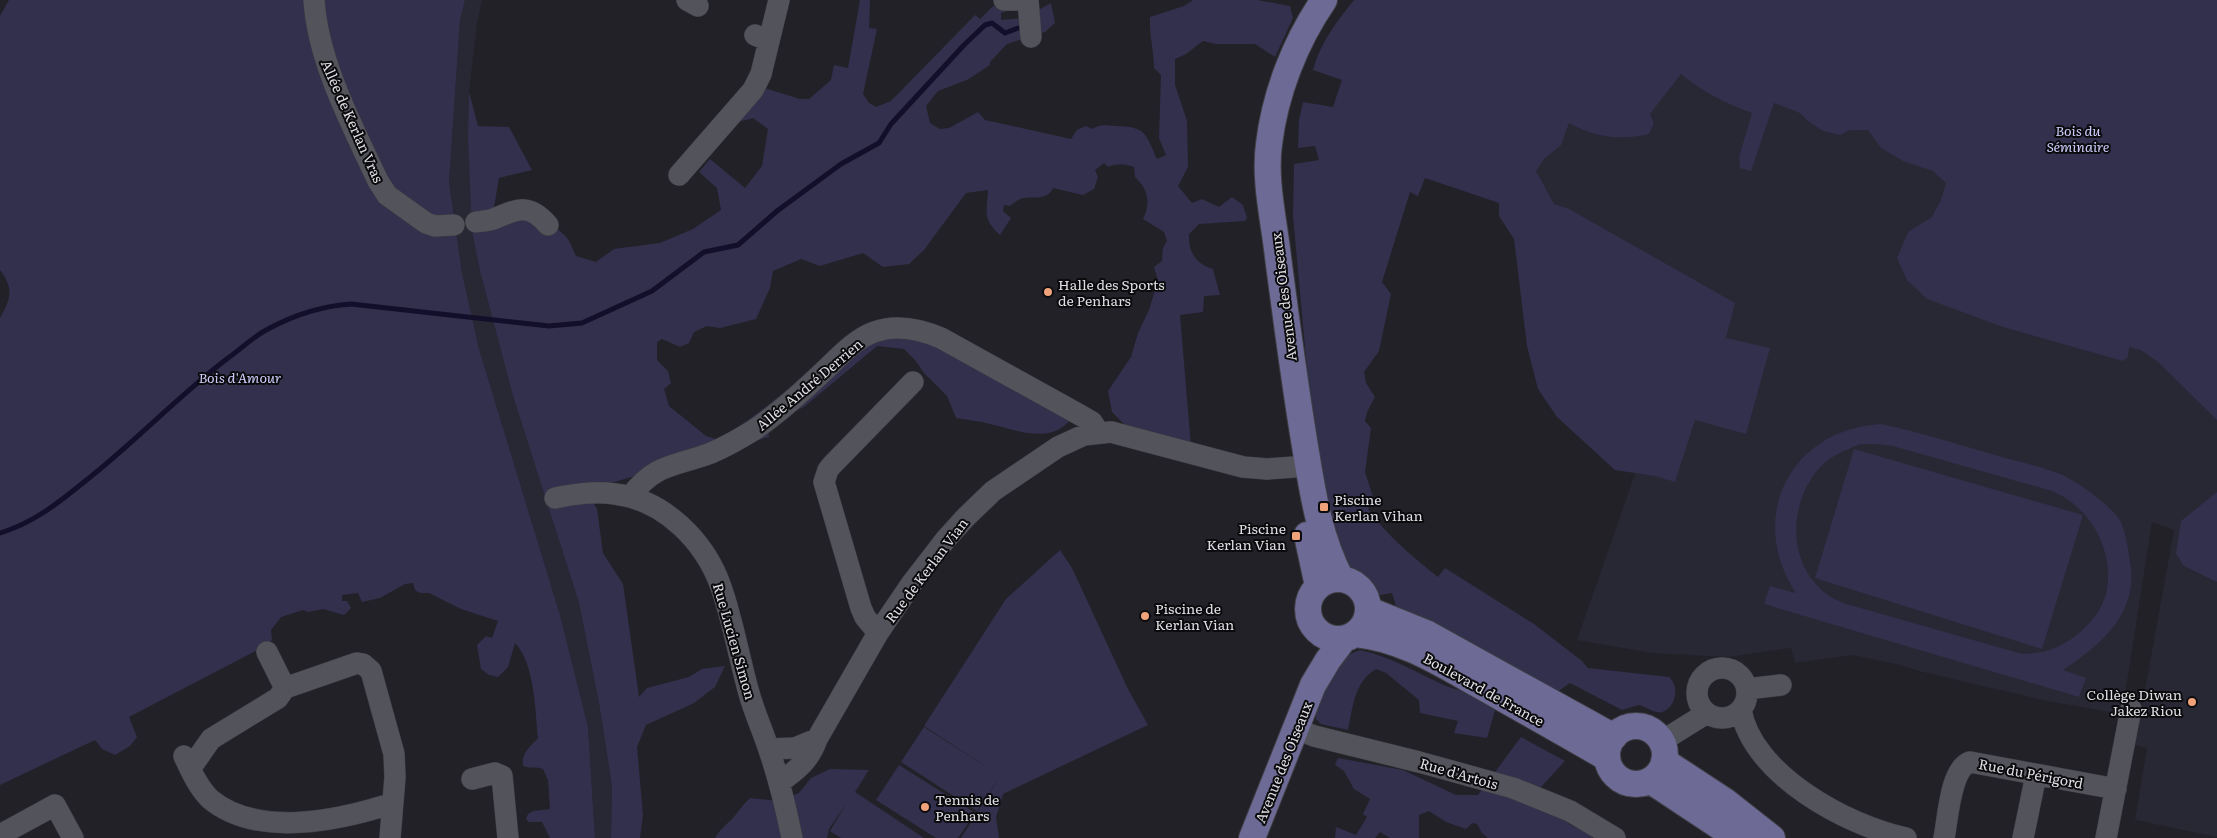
<svg xmlns="http://www.w3.org/2000/svg" width="2217" height="838" viewBox="0 0 2217 838" font-family="Literata,serif">
	<rect width="100%" height="100%" fill="#222128"/>
	<path fill="#282734" d="M465,0H482L477,23L469,92L472,231L480,271L513,396L579,603L599,703L612,786L611,838H595L588,727L560,615L479,349L462,273L449,182L460,20Z
		M1359,0H1739L2217,259V837L2135,820L2147,748L2135,745L2174,530L2152,522L2122,714L2047,701L1919,671L1897,664L1852,655L1795,663L1791,648L1728,657L1652,653L1577,640L1695,302L1593,259Z"/>
	<path fill="#32304d" fill-rule="evenodd" d="M9,0H465L460,20L449,182L462,273L479,349L560,615L588,727L595,838H550L542,822H529L526,819L528,814L533,811L550,809L548,780L543,769C536,766 531,769 523,766C521,753 530,747 538,738C535,710 535,664 515,643L508,667L498,677L489,675L481,669L477,645L486,636L492,638L498,621L461,609L429,593H420L415,590L413,583L405,584L380,598L362,602L358,593L342,595V601H347L351,608L344,615L323,609L308,612L303,610L281,617L271,630L272,640L265,646L129,717L137,737L130,746L115,755L102,749L95,740L0,785V318C11,299 14,288 0,270V16Z
		M860,0H870L869,28L877,29L863,94L869,103L876,107L891,101L975,15L980,19L993,6L1008,11L1001,13V20L1024,18L1051,3L1055,23L1045,32L1007,44L990,62V65L967,80L938,91L926,106L930,123L940,129L949,128L978,112L985,120L1071,139L1077,130L1086,126L1092,129C1100,124 1106,125 1115,126C1146,127 1145,132 1157,159L1166,155L1159,138L1161,75L1154,68C1154,50 1149,36 1150,17L1184,6L1193,0H1257L1290,6L1293,18L1275,57L1255,44H1216L1203,41L1186,54L1175,59V85L1187,121L1188,167L1178,186L1192,203L1202,199L1219,207L1232,197L1243,205L1247,218L1245,221L1199,224L1189,234C1188,252 1196,264 1213,269L1220,295L1204,296L1203,312L1180,315L1191,446L1129,429L1112,412L1108,391L1131,357L1138,333L1149,310L1158,280L1154,267L1162,261L1163,248L1167,241L1164,232L1143,219C1151,203 1148,189 1135,177L1134,167C1124,164 1118,163 1108,167L1104,163L1095,170L1098,177L1094,189L1083,195L1053,188C1047,202 1032,195 1020,199C1016,201 1013,204 1010,206L1004,205L1003,211L1011,218L1000,235C982,219 987,212 988,190L966,193L924,250L909,264L883,267L863,253L820,266L801,259L773,271L770,288L756,319L720,328L707,326L694,332L689,343L680,347L662,339L657,342V360L668,371L671,383L664,389L669,406L706,436L716,439C745,426 769,403 795,384C827,360 861,339 895,318L1074,415C1054,446 1019,431 990,424C979,421 967,420 956,418L947,396L924,373L915,360L904,349L877,346L804,407L768,424L769,437L611,483L598,488L586,490L597,509L603,553L623,584L639,697L647,688L689,677L702,669L725,666L715,687L694,703L646,725L637,747L643,815L640,838H611L612,786L599,703L579,603L513,396L480,271L472,231L468,139L469,92L478,126L509,127L532,170L499,178L493,213C514,216 554,220 567,238C571,243 573,250 576,256L596,262L614,249L660,243L693,229L721,210L717,188L699,172L710,159L745,188L762,166L768,129L753,118L735,123L761,87L800,99H809L831,80L834,65L848,68Z
		M1354,0H2217V420L2158,362L2141,350L2129,347L2128,357L2123,361L2003,327L1927,299L1907,280L1897,258L1908,232L1932,217L1941,200L1946,183L1933,171L1903,161L1881,148L1868,130H1850L1840,135L1823,131L1808,121L1800,113L1774,103L1751,171L1740,168L1739,157L1752,113C1727,104 1701,91 1681,74L1650,114L1654,123L1649,134C1620,141 1594,137 1569,123L1561,145L1544,159L1536,171L1554,204L1569,209L1735,303L1726,338L1770,348L1746,434L1695,420L1675,482L1655,476L1615,470L1557,417L1538,389L1527,346L1514,239L1499,216V203L1425,178L1418,196L1410,192L1382,282L1391,294L1379,351L1364,372L1366,383L1375,397L1367,412L1365,421L1371,428L1365,472L1373,497L1368,509C1387,536 1412,556 1438,577L1445,568L1534,624L1582,661L1588,668L1669,677C1680,686 1676,708 1662,712C1654,714 1647,707 1639,705L1622,710L1570,683L1557,692L1405,618L1396,606L1392,593L1380,595L1343,571L1314,445L1293,216L1294,164L1319,160L1315,146L1298,148L1299,120L1303,102L1333,107L1342,80L1313,70C1320,43 1337,21 1354,0Z
		M1881,424C1920,432 1957,444 1995,455C2016,461 2039,466 2060,474C2076,480 2111,506 2120,520C2126,532 2129,555 2131,568C2136,616 2099,646 2063,670L2086,678L2079,697L1764,604L1770,586L1796,593C1746,518 1790,429 1881,424ZM1861,444H1877L1893,446L2052,491C2089,506 2114,549 2107,589C2103,616 2073,643 2049,650C2040,653 2031,653 2022,654L1843,603C1836,600 1828,596 1823,591C1788,561 1789,507 1816,472C1826,458 1845,450 1861,444Z
		M1854,449L2083,515L2042,649L1815,578Z
		M2217,492V582L2184,566L2176,554L2181,521Z
		M1060,550L1072,568L1128,689L1148,725L1003,794L996,817L999,838H961L1001,775L977,811L901,762L924,727L999,775L924,726L1006,599Z
		M1360,650C1392,657 1417,673 1446,686C1463,693 1481,692 1497,703L1487,738L1454,733L1458,721L1420,713L1419,700L1386,673L1376,669C1354,682 1353,707 1348,730L1321,724L1316,719V715C1326,689 1331,659 1360,650Z
		M1521,737L1565,761L1527,802L1561,813L1569,824L1589,834L1593,838H1488L1482,833L1477,824L1472,823L1466,829L1446,822L1429,811L1419,815V838H1390L1380,832L1375,838H1335L1336,827L1356,835L1367,817L1363,814L1370,799L1354,789L1344,771L1335,765L1338,758L1403,770L1456,795H1478Z
		M899,765L975,813L958,838H936L876,800Z
		M830,769L869,770L855,792L924,838H841L830,831L846,804L829,829L827,838H715C721,828 724,827 731,820C738,813 742,805 750,798L778,801L799,793L811,778Z"/>
	<g fill="none" stroke-linecap="round" stroke-linejoin="round">
		<path stroke="#130f2a" stroke-width="5" d="M0,533C33,523 57,504 84,482C134,443 177,397 228,358C241,349 254,336 268,329C294,315 321,306 351,304L549,326L582,323L652,291L704,252L738,245L777,211L841,164L879,143L891,124L964,45L985,25L992,23L1005,33L1018,28"/>
		<defs>
			<path id="minor" d="M314,0C318,62 352,125 378,181L387,195L426,223L435,226L454,225
				M687,0L698,6
				M1004,0H1028
				M1028,0L1031,37
				M755,35L769,41L779,0
				M679,175L753,90L761,74L769,41
				M476,222C482,221 490,221 496,218C519,208 530,204 548,225
				M630,497C655,463 674,467 711,453C725,447 741,438 754,430C779,413 802,392 824,371C839,357 855,339 874,332C896,324 920,329 941,338L1080,415L1092,422L1098,431
				M555,498C575,494 594,491 615,494C664,500 705,541 721,587C733,621 739,658 749,693C754,712 763,731 769,750C779,779 786,808 792,838
				M878,633L865,617L861,608L824,482L828,470L832,465L913,382
				M267,652L285,688L357,663L363,664L371,671L394,754L395,777L390,838
				M1697 693a25 25 0 1 1 50 0a25 25 0 1 1-50 0Z
				M1747,689L1781,685
				M1741,710C1752,774 1847,826 1906,838
				M1296,729L1314,736L1419,762L1513,788L1570,811L1615,838
				M1662,741L1707,713
				M769,749L795,748L817,739
				M184,756C191,771 198,787 210,799C257,838 338,821 393,803
				M190,769L211,739L278,698L285,688
				M472,779L495,773L502,776L508,838
				M779,783C797,770 810,760 817,739L878,633L912,583L946,539L966,517L993,491L1058,447L1084,435L1111,432L1243,467L1267,469L1309,466
				M0,835L55,805L73,838
				M1944,838C1948,819 1950,769 1970,762L2116,789
				M2023,838L2036,775
				M2106,838L2131,709"/>
			<path id="major" d="M1324,0C1295,42 1275,94 1269,144C1264,181 1274,220 1278,257C1286,318 1294,379 1304,440C1312,488 1318,535 1341,579
				M1307,535L1318,586
				M1308 609a30 30 0 1 1 60 0a30 30 0 1 1-60 0Z
				M1369,610L1426,633L1614,737
				M1356,634C1405,639 1446,667 1488,690C1528,713 1568,735 1607,758
				M1607 755a29 29 0 1 1 58 0a29 29 0 1 1-58 0Z
				M1664,761L1725,801L1772,838
				M1651,781L1737,838
				M1252,838L1313,685L1328,660L1343,640"/>
		</defs>
		<use href="#minor" stroke="#3e3e43" stroke-width="22"/>
		<use href="#major" stroke="#3e3e43" stroke-width="28"/>
		<use href="#minor" stroke="#53535b" stroke-width="21"/>
		<use href="#major" stroke="#6d6a96" stroke-width="26"/>
	</g>
	<g fill="#f0a27a" stroke="#0b0b0e" stroke-width="2">
		<circle cx="1048" cy="292" r="5"/>
		<rect x="1319" y="502" width="10" height="10" rx="2.5"/>
		<rect x="1291" y="531" width="10" height="10" rx="2.5"/>
		<circle cx="1145" cy="616" r="5"/>
		<circle cx="2192" cy="702" r="5"/>
		<circle cx="925" cy="807" r="5"/>
	</g>
	<g text-anchor="middle" dominant-baseline="central" stroke-width="4" stroke-linejoin="round" paint-order="stroke">
		<g font-size="14" fill="#dedee3" stroke="#0b0b0e">
			<text transform="translate(353 121) rotate(66)">Allée de Kerlan Vras</text>
			<text transform="translate(1283 297) rotate(-97)">Avenue des Oiseaux</text>
			<text transform="translate(809 384) rotate(-40)">Allée André Derrien</text>
			<text transform="translate(926 570) rotate(-53)">Rue de Kerlan Vian</text>
			<text transform="translate(735 641) rotate(74)">Rue Lucien Simon</text>
			<text transform="translate(1484 689) rotate(29)">Boulevard de France</text>
			<text transform="translate(1283 762) rotate(-68)">Avenue des Oiseaux</text>
			<text transform="translate(1459 773) rotate(16)">Rue d'Artois</text>
			<text transform="translate(2031 773) rotate(11)">Rue du Périgord</text>
		</g>
		<g font-size="14" font-style="italic" fill="#cecdfd" stroke="#0b0b0e">
			<text x="2078" y="130">Bois du<tspan x="2078" dy="16">Séminaire</tspan></text>
			<text x="240" y="377">Bois d'Amour</text>
		</g>
		<g font-size="14" fill="#dedee3" stroke="#0b0b0e" text-anchor="start">
			<text x="1058" y="284">Halle des Sports<tspan x="1058" dy="16">de Penhars</tspan></text>
			<text x="1334" y="499">Piscine<tspan x="1334" dy="16">Kerlan Vihan</tspan></text>
			<text x="1286" y="528" text-anchor="end">Piscine<tspan x="1286" dy="16">Kerlan Vian</tspan></text>
			<text x="1155" y="608">Piscine de<tspan x="1155" dy="16">Kerlan Vian</tspan></text>
			<text x="2182" y="694" text-anchor="end">Collège Diwan<tspan x="2182" dy="16">Jakez Riou</tspan></text>
			<text x="935" y="799">Tennis de<tspan x="935" dy="16">Penhars</tspan></text>
		</g>
	</g>
</svg>
